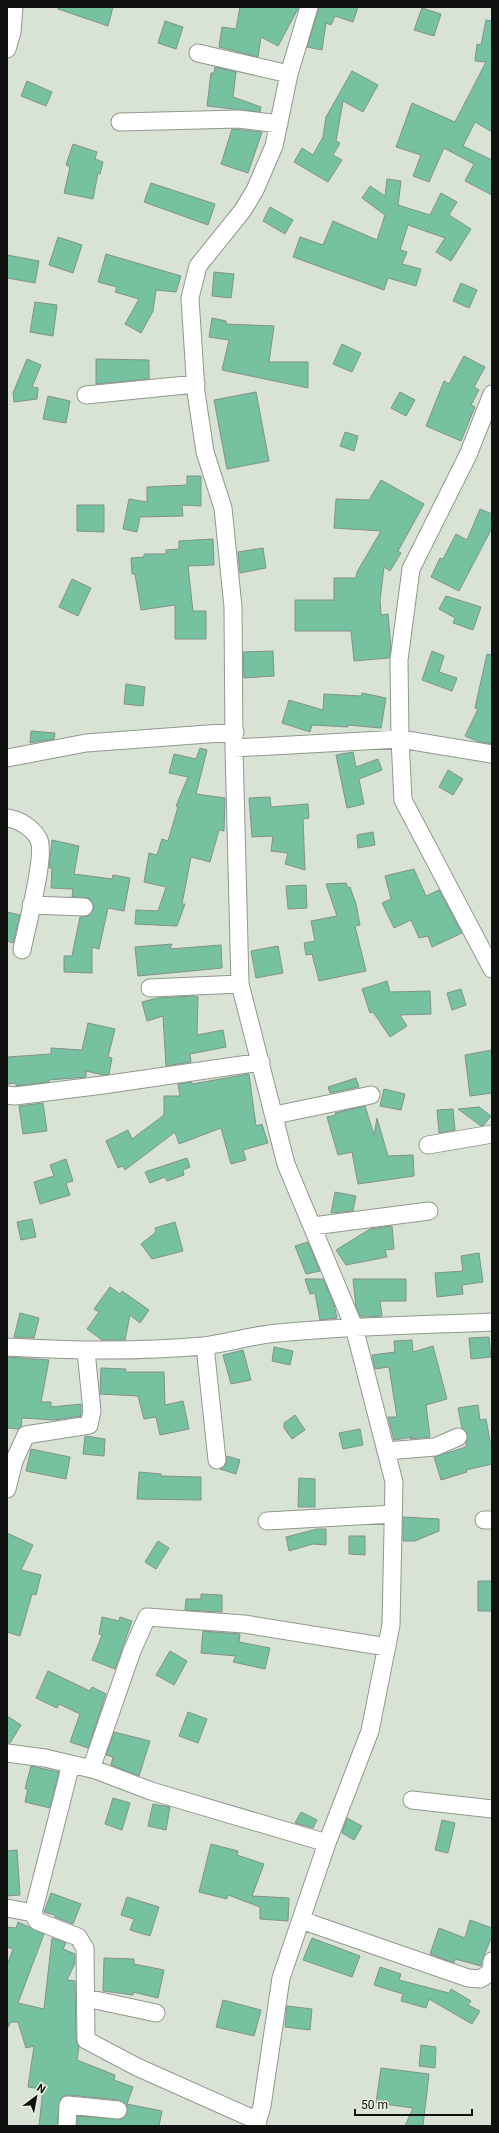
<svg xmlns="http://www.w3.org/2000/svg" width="499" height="2133" viewBox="0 0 499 2133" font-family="Roboto,sans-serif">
	<rect width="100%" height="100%" fill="#d8e2d5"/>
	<path fill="#75c1a0" stroke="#83928b" d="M58,7H113L108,26L58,9Z
		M240,7H299L278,46L261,37L258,57L219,47L222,27L236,29Z
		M319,7H358L353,22L335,16L331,25L326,23L322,50L307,47Z
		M422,8L441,14L434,36L414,30Z
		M486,20L492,21V132L475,122L463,146L492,160V195L465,181L474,164L444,148L429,182L413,176L421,155L396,147L412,103L455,122L486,62L475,61L477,44L481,45Z
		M165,21L183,27L176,49L158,43Z
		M215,67L236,72L233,97L261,107L260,112L207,106L211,73H214Z
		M352,71L378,85L363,112L343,101L336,141L340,143L333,155L342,160L328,182L294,162L302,148L313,155L323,137L326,117Z
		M27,81L52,92L46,106L21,96Z
		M232,129L262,132L248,173L221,164Z
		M73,144L97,152L95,159L103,162L100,174L98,173L93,199L64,193L70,167L66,165Z
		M387,179L401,181L398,205L430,215L441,193L457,202L449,215L471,229L451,261L436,252L445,238L408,225L400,250L407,252L402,264L421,269L416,286L388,278L384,290L293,257L300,237L323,245L333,221L377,240L385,215L362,198L370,186L385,196Z
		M151,183L215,204L208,225L144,202Z
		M270,207L293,220L285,234L263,221Z
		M58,237L82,245L73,273L49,265Z
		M106,254L181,276L176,292L156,290L153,311L141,333L125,324L139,299L115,292L117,287L98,282Z
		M7,255L39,261L35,283L7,278Z
		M214,272L234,274L231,298L212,296Z
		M461,283L477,290L469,308L453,301Z
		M35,302L57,305L53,336L30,332Z
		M212,318L226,321V324L274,326L269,362H308V388L222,370L229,340L209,337Z
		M342,344L361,353L352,372L333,364Z
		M464,356L485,367L474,387L479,390L471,405L475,407L461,441L426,426L444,381L449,384Z
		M27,359L41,365L32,387L38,388L37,399L14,402L13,393Z
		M96,359L149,360V379L96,384Z
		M256,392L269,461L227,469L214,400Z
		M400,392L415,400L406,416L391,408Z
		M48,396L70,401L66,423L43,419Z
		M345,432L358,436L354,451L340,446Z
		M187,476H201V506L182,505L183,516L140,517L137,532L123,529L129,499L147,502V487L187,485Z
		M381,480L424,504L398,551L401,553L390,571L384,567L380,600L381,615L388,614L391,648L389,658L354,661L351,631H295V600H334V578H356L357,572L381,531L334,528L336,499L369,500Z
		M77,505H104V532L77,531Z
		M480,509L492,514V528L459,591L431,577L440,558L443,559L456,534L467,540Z
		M213,539L214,565L188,566L193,611H206V639H175V605L141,610L135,574H132L131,558L144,557V554H166V550L179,549V541Z
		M263,548L266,568L240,573L238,552Z
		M72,579L91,588L78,616L59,607Z
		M446,596L481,607L473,630L453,623L455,618L439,609Z
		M273,651L274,676L244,678L243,652Z
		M432,651L444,656L439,672L457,678L452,691L422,680Z
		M487,654L492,655V744L477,741L465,736L478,709L475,708Z
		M126,684L145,687L143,706L124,704Z
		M362,693L386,698L381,728L347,725L348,727L312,725L310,732L282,723L289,700L323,710L324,694L361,696Z
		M31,731L55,733L54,739L30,743Z
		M200,748L207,750L196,794L225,798L224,831L219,830L210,862L191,857L182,904H185L177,926L135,924L136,910L158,911L166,887L144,882L149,853L157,855L162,839L168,841L178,807L176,806L188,777L169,773L174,754L196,759Z
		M353,752L356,767L378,759L382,770L359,779L364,804L347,808L336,755Z
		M448,770L463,779L453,795L439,787Z
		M270,797L271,807L308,804L309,818L303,819L305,870L285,864L288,853L271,851L273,836L252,837L249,798Z
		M373,832L375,845L358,848L357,835Z
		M52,840L79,846L74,874L112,879L113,875L130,878L124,911L108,908L99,949L92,947V973L64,972V956H72L80,917L89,916L94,907L89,898L72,897L73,889L51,888L52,868H49Z
		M414,869L426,896L439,890L462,933L432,947L428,936L419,938L411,920L394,928L382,903L391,899L385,876Z
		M346,883L348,888L350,887L356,904L360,925L355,926L366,971L319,981L312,954L306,955L304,943L315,941L311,921L337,916L326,884Z
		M306,885L307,908L288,909L286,886Z
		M7,912L20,915L13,943L7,941Z
		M172,944L170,949L221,945L222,968L138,976L135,947Z
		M278,946L283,973L256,978L251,951Z
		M387,981L390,992L430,991L431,1014L400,1015L407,1026L390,1037L373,1012L370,1013L362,989Z
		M461,989L466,1005L452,1010L447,993Z
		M194,996L198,997L197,1035L223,1030L226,1047L190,1054L191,1062L166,1066L163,1016L147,1021L142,1002L158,998Z
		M88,1023L115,1029L108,1057L112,1058L109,1074L103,1075L86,1071V1077L49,1080V1082L16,1086V1083L7,1084V1057L51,1054V1048L82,1050Z
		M492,1050V1093L470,1096L465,1055Z
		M249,1074L256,1126L262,1124L268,1143L243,1150L246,1160L231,1164L221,1128L179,1144L175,1132L125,1170L123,1166L118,1168L106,1141L128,1130L132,1139L164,1115V1096H180L178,1084L192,1082V1084Z
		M356,1078L359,1087L330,1093L328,1087Z
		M384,1089L405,1094L401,1110L380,1106Z
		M43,1103L47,1131L23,1134L19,1106Z
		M365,1106L374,1135L377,1118L388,1156L413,1155L414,1176L358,1184L352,1152L338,1155L327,1117L336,1115L335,1113Z
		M479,1107L491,1116L484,1125L481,1126L458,1109Z
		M453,1109L455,1130L439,1133L437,1110Z
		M187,1158L190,1167L183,1170L184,1175L167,1181L165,1177L150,1183L145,1172Z
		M66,1159L73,1181L66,1183L70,1195L40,1204L34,1182L54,1176L50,1165Z
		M335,1192L356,1196L353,1211L331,1213Z
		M32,1219L36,1237L21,1240L17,1222Z
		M175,1222L183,1251L152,1259L141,1244L156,1232L155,1228Z
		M392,1226L394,1249L385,1250L387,1257L346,1265L336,1250L370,1229Z
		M308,1242L320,1271L306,1274L295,1246Z
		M479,1253L483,1282L462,1285L463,1294L437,1297L435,1273L463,1271L461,1256Z
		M305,1279H323L334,1304L337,1318L320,1320L315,1293L310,1294Z
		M353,1279H406V1301H380L382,1316L361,1317L356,1307Z
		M110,1287L120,1294L122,1291L149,1310L140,1323L130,1315L125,1340H102L87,1329L99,1312L94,1309Z
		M20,1313L39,1318L34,1338L14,1337Z
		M489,1337L491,1357L471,1359L469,1338Z
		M412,1340L413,1352L433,1346L447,1399L426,1405L430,1437L410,1439L413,1437L394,1440L388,1417H397L389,1367L375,1369L372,1355L395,1352L394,1341Z
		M274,1347L293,1351L290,1365L272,1361Z
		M243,1350L251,1380L231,1384L223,1355Z
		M7,1357L49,1360L41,1402H51V1407L81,1404V1416L54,1420L22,1418L21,1427L18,1429L7,1428Z
		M101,1368L126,1369L125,1372H164L165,1405L183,1401L189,1429L160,1435L156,1417L144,1419L138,1396L100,1394Z
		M478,1405L480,1420L486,1419L490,1441H492V1464L466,1470L467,1472L441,1480L434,1457L466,1447L467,1433L462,1428L458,1408Z
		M295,1415L305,1430L292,1439L284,1428V1423Z
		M360,1429L363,1445L343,1449L339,1433Z
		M85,1436L105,1439L104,1456L83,1454Z
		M31,1449L70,1457L66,1479L26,1471Z
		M227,1456L240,1460L236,1474L220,1469L226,1464Z
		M139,1472L161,1474V1476L201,1477V1500L137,1499Z
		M299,1478L315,1479V1507H298Z
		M403,1517L439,1519V1531L415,1541H403Z
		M317,1529H326V1545L313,1544L289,1551L286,1537Z
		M7,1533L33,1545L21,1570L41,1575L36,1595L32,1594L20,1636L7,1632Z
		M349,1536H365V1555L349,1554Z
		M158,1541L169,1548L156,1569L145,1562Z
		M478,1581H492V1611H478Z
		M201,1594L222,1595V1612L185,1610L186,1599H201Z
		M102,1617L119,1621L120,1617L132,1621L115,1669L92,1660L102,1635L99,1634Z
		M203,1631L240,1634L239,1642L270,1648L265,1669L233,1662L236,1656L201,1653Z
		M170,1651L187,1661L174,1685L156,1675Z
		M48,1671L90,1691L92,1687L106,1694L88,1748L70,1742L80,1714L59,1704L57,1708L36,1698Z
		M188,1712L207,1719L198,1743L179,1736Z
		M7,1716L21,1725L10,1743H7Z
		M114,1732L150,1741L139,1776L111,1765L113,1757L106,1755Z
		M31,1766L59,1772L50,1808L25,1802L28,1789H25Z
		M113,1798L130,1803L122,1830L105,1824Z
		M153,1804L170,1807L166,1830L148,1826Z
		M301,1812L317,1820L313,1828L295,1823Z
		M347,1818L362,1826L354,1840L342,1833Z
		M442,1820L455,1823L448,1853L435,1850Z
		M211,1844L238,1851L237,1855L264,1864L252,1896L289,1898L288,1921L260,1919V1907L228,1895L227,1899L199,1892Z
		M17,1850L20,1895L7,1896V1851Z
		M51,1893L81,1904L73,1924L55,1917V1915L44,1912Z
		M127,1897L159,1907L150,1936L130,1930L134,1919L121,1915Z
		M470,1920L492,1928V1936L482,1960L481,1966L455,1959L454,1963L430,1954L439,1928L465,1938Z
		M18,1922L44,1934L18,2003L44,2009L52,1938L66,1943L63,1949L75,1954V1963L67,1980L75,1981L76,2040L79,2047L77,2060L115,2075L114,2080L133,2087L127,2104L162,2111L159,2126H77V2116L122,2119L126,2115L127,2106L119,2100L69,2095L63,2096L60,2100L57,2126H39L43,2089L28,2087L34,2046L26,2048L18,2022H11L7,2029V1965L13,1949L7,1947V1927L16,1928Z
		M312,1938L360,1956L352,1977L303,1960Z
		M104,1958L134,1959V1964L164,1970L158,1998L133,1992V1995L103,1991Z
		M380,1967L401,1974L399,1980L449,1993L451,1989L471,2001L468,2005L480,2011L472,2024L429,1999L426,2008L401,2001L403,1994L374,1985Z
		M223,2000L261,2010L254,2036L216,2027Z
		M287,2006L312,2009L310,2030L285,2027Z
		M421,2045L436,2047L435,2068L419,2066Z
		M381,2068L429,2074L423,2126H405L413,2108L376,2103Z"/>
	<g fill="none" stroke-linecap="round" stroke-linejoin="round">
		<defs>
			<path id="street" d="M7,49L12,32L14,7
				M198,53L289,74
				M120,122L239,119L279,124
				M492,394L468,455L411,569L399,660L400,739L403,800L492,969
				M86,395L196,384
				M234,748L233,607L223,508L205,452L196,392L190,298L198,266L243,210L255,190L274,146L289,74L309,7
				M7,758L86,743L235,732
				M7,818C19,819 34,829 39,840C46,856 26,929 22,950
				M31,905L84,907
				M150,988L240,984
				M7,1095L15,1096L103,1085L261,1062
				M275,1115L371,1095
				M428,1145L492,1134
				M313,1226L429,1211
				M205,1346L217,1460
				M7,1347C74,1351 137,1352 203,1346C228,1343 253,1335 278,1333C349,1326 421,1325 492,1322
				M386,1451L435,1447L458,1437
				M7,1489L14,1461L26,1435L89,1425L92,1411L86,1351
				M484,1520H492
				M267,1521L393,1514
				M7,1753L45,1758L96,1770L151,1791L327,1843
				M71,1764L33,1913L37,1921L78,1937L85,1948L86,2040L137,2067L258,2121
				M91,1769L132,1651L147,1617L244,1624L387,1647
				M412,1800L492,1809
				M7,1908L33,1913
				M301,1920L468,1978L480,1979L491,1972L492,1961
				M86,1998L156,2013
				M67,2126L68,2105L118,2110
				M256,2126L262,2106L281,1978L327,1843L370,1731L391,1625L394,1482L354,1327L286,1164L240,984L234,748L400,739L492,754"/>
		</defs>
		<use href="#street" stroke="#90998d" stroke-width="19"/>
		<use href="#street" stroke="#fff" stroke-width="17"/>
	</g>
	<rect width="499" height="2133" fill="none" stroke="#0f120e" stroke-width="16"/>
	<g transform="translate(36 2097) rotate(32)" stroke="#e5efe2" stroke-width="3" paint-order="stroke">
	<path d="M0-3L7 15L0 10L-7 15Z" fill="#0f120e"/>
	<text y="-6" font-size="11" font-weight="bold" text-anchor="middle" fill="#0f120e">N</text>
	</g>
	<path d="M355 2109v6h117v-6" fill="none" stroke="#0f120e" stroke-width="2"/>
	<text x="361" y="2109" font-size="12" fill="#0f120e" stroke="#e5efe2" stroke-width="3" paint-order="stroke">50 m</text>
</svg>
